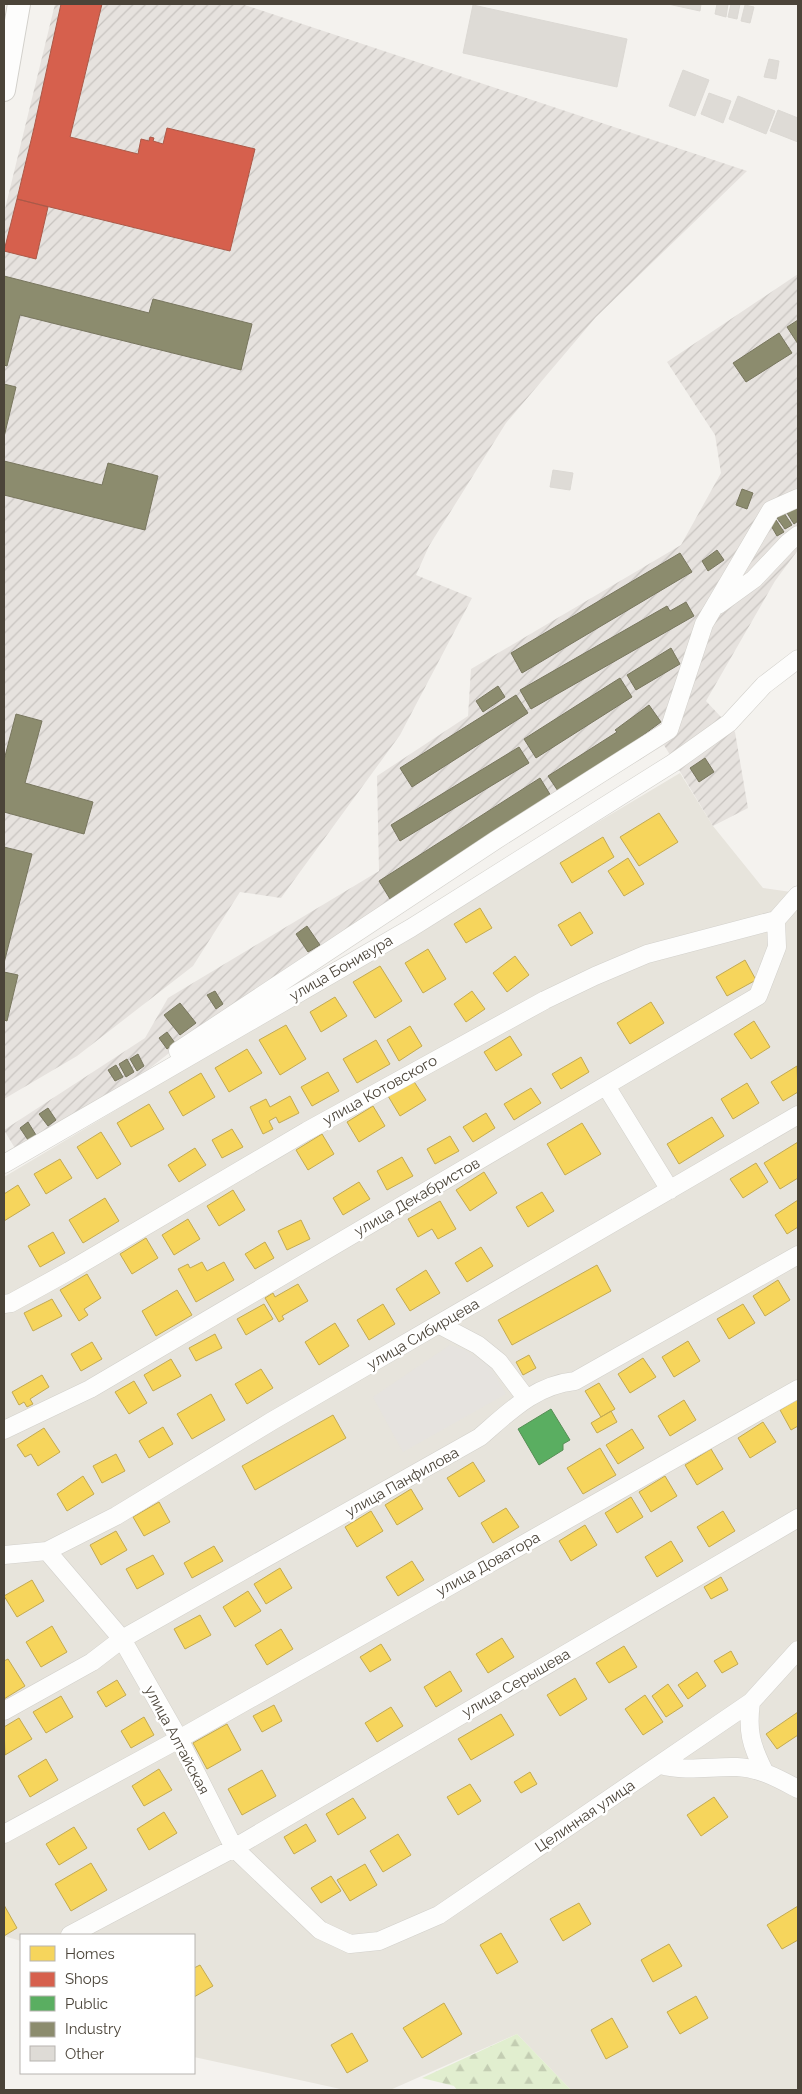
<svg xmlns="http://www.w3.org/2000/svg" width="802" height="2094" viewBox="0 0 802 2094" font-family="Raleway,sans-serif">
	<defs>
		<pattern id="industrial-furrows" width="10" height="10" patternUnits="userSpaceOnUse" patternTransform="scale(1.25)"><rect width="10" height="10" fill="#e6e2de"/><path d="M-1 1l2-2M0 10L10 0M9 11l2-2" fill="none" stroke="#c7c3bf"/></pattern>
		<pattern id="forest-firs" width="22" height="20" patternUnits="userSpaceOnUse" patternTransform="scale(1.25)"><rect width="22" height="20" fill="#e1eecf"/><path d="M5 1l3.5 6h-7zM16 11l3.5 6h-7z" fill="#c3cdb2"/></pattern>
	</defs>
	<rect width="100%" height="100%" fill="#f4f2ee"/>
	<path fill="#e7e4dc" d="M680,773L713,826L763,888L798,893V2090H571L517,2034L390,2090H345L194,2057V1935H21V1941L4,1936V1177Z"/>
	<path fill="url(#industrial-furrows)" d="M55,4H242L747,171L596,317L506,423L429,546L416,575L472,598L400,735L281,898L240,892L193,966L77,1056L4,1099V213Z
		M798,274V550L775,581L706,701L735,732L748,808L713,826L664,745L191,1036L141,1075L16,1150L4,1130L145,1038L168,998L379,871L377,776L468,716L471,669L681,545L721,473L715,435L667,362Z"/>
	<path fill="url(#forest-firs)" d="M517,2034L571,2090H457L454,2086L422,2078Z"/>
	<path fill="#e6e3df" d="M450,1345L465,1350L490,1366L506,1394L403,1452L373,1397Z"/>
	<path fill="#f6d55c" stroke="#c3aa52" d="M659,813L678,842L639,866L620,837Z
		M603,837L614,857L572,883L560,863Z
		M628,858L644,884L624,896L608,871Z
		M480,908L492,928L466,943L454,924Z
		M580,912L593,933L571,946L558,925Z
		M428,949L446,979L423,993L405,963Z
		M515,956L529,975L507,992L493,973Z
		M745,960L756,980L727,996L716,977Z
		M380,966L402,1001L375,1018L353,982Z
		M472,991L485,1009L466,1022L454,1004Z
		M335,997L347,1016L321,1032L310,1012Z
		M651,1002L664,1023L630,1044L617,1023Z
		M754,1021L770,1047L751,1059L734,1034Z
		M286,1025L306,1059L280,1075L259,1040Z
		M410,1026L422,1046L399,1061L387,1040Z
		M510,1036L522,1055L496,1071L484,1052Z
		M376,1040L390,1064L357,1083L343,1059Z
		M247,1049L262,1073L229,1092L215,1068Z
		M581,1057L589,1072L561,1089L552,1074Z
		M797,1066L798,1092L783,1101L771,1082Z
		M328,1072L339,1091L312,1106L301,1087Z
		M201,1073L215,1097L183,1116L169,1092Z
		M413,1080L426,1100L400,1116L388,1096Z
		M747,1083L759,1103L733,1119L721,1099Z
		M531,1088L541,1103L514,1120L504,1104Z
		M290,1096L299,1113L279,1123L276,1117L269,1121L273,1129L263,1134L250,1107L266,1099L270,1107Z
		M149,1104L164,1129L131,1147L117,1123Z
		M373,1106L385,1126L359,1142L347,1122Z
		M486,1113L495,1128L473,1142L463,1127Z
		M712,1117L724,1136L679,1164L667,1144Z
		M582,1123L601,1154L565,1175L547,1144Z
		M232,1129L243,1147L222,1158L212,1140Z
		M101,1132L121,1164L97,1179L77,1147Z
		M322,1134L334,1154L308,1170L296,1150Z
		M450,1136L459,1151L435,1164L427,1149Z
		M798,1142V1178L780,1189L764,1163Z
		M195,1148L206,1165L179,1182L168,1165Z
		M402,1157L413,1176L387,1190L377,1171Z
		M60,1159L72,1178L46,1194L34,1174Z
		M756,1163L768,1182L743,1198L730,1179Z
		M484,1172L497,1193L470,1211L456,1190Z
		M359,1182L370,1199L343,1215L333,1198Z
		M18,1185L30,1205L4,1221V1194Z
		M233,1190L245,1210L219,1226L207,1206Z
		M542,1192L554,1211L528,1227L516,1207Z
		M105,1198L119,1221L83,1243L69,1220Z
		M798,1200V1227L787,1234L775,1215Z
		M440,1201L456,1229L438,1239L432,1229L418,1237L408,1219Z
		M188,1219L200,1239L174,1255L162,1235Z
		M301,1220L310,1239L287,1250L278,1231Z
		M53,1232L65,1253L40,1267L28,1246Z
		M146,1238L158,1258L132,1274L120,1254Z
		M265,1242L274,1258L255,1269L245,1254Z
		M481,1247L493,1266L467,1282L455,1263Z
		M202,1262L207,1271L224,1262L234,1280L196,1302L178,1269L188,1264L190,1268Z
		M597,1265L611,1291L512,1345L498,1320Z
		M426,1270L440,1293L410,1311L396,1289Z
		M87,1274L101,1298L84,1309L88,1315L79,1321L60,1290Z
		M778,1280L790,1300L765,1316L753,1296Z
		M298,1284L308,1301L282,1316L284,1319L279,1322L265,1298L273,1293L275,1297Z
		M177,1290L192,1315L156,1336L142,1311Z
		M52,1299L62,1316L33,1331L24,1313Z
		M264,1304L273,1319L246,1335L237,1319Z
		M383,1304L395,1324L369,1340L357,1320Z
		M743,1304L755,1323L729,1339L717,1319Z
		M335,1323L349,1346L319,1365L305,1342Z
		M215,1334L222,1348L196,1361L189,1348Z
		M688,1341L700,1361L674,1377L662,1357Z
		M92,1342L102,1359L81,1371L71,1354Z
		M529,1355L536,1368L523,1375L516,1362Z
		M643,1358L656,1377L630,1393L618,1374Z
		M171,1359L181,1376L153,1391L144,1375Z
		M261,1369L273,1388L247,1404L235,1384Z
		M42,1375L49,1387L30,1399L33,1404L27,1407L24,1402L19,1405L12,1392Z
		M134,1381L147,1403L129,1414L115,1392Z
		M599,1383L615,1409L601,1417L585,1391Z
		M211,1394L225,1420L192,1439L177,1414Z
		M798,1399V1426L791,1430L780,1410Z
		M684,1400L696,1420L670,1436L658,1416Z
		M611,1411L617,1422L597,1433L591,1423Z
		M333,1415L346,1438L255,1490L242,1466Z
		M763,1422L776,1442L750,1458L738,1438Z
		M163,1427L173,1444L149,1458L139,1441Z
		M540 1436a8 8 0 1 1 16 0a8 8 0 1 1-16 0Z
		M44,1428L60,1452L38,1466L31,1454L25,1457L17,1445Z
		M632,1429L644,1448L618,1464L606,1445Z
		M600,1448L616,1475L583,1494L567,1468Z
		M711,1449L723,1469L697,1485L685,1465Z
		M116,1454L125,1471L102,1483L93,1466Z
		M473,1462L485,1481L459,1497L447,1478Z
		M83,1476L94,1494L67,1511L57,1494Z
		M665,1476L677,1496L651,1512L639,1492Z
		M411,1489L423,1509L397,1525L385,1505Z
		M631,1497L643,1517L617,1533L605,1513Z
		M159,1502L170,1522L144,1536L133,1517Z
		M506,1508L519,1527L493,1543L481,1523Z
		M371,1511L383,1531L357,1547L345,1527Z
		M723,1511L735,1531L709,1547L697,1527Z
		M585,1525L597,1545L571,1561L559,1541Z
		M116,1531L127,1550L101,1565L90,1545Z
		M671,1541L683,1561L657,1577L645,1557Z
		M214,1546L223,1561L192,1578L184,1563Z
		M153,1555L164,1574L137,1589L126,1569Z
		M412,1561L424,1580L398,1596L386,1577Z
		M280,1568L292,1588L266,1604L254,1584Z
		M721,1577L728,1590L711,1599L704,1587Z
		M32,1580L44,1601L17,1617L4,1596Z
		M248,1591L261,1611L235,1627L223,1607Z
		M200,1615L211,1635L185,1649L174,1629Z
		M52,1626L67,1652L41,1667L26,1642Z
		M281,1629L293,1649L267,1665L255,1645Z
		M502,1638L514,1657L488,1673L476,1654Z
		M381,1644L391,1660L370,1672L360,1657Z
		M624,1646L637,1667L609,1683L596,1663Z
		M731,1651L738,1664L722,1673L714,1661Z
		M8,1659L25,1686L4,1699V1661Z
		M450,1671L462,1691L436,1707L424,1687Z
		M697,1672L706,1686L688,1699L678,1685Z
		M575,1678L587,1699L560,1716L547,1695Z
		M117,1680L126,1695L106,1707L97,1692Z
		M668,1684L683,1706L666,1717L652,1696Z
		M645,1695L663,1722L643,1735L625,1709Z
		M61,1696L73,1717L46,1733L33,1712Z
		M274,1705L282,1721L262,1732L253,1716Z
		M391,1707L403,1726L377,1742L365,1723Z
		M798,1712V1735L777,1749L766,1734Z
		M501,1714L514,1735L471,1760L458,1739Z
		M144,1717L154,1735L131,1748L121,1731Z
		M19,1718L32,1739L5,1755L4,1727Z
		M227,1724L241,1750L207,1769L193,1743Z
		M46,1759L58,1780L30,1797L18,1776Z
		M159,1769L172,1790L144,1806L132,1786Z
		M262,1770L276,1796L242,1815L228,1789Z
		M530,1772L537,1784L521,1793L514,1782Z
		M470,1784L481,1801L458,1815L447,1797Z
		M714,1797L728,1817L701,1836L687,1815Z
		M353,1798L366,1818L338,1835L326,1814Z
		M164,1812L177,1833L149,1850L137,1829Z
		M306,1824L316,1841L294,1854L284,1837Z
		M74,1827L87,1848L59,1865L46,1844Z
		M398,1834L411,1855L383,1872L370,1851Z
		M91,1863L107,1890L71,1911L55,1884Z
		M365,1864L377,1885L350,1901L337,1880Z
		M331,1876L341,1891L321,1903L311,1888Z
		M579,1903L591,1924L563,1941L550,1919Z
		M4,1905L17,1928L4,1936Z
		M798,1906V1940L782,1949L767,1925Z
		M501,1933L518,1962L497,1974L480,1945Z
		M669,1944L682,1966L653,1982L641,1960Z
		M200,1965L213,1986L194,1997V1968Z
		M696,1996L708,2018L680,2034L667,2012Z
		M444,2003L462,2034L422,2058L403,2028Z
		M612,2018L628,2047L606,2059L591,2030Z
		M352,2033L368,2061L347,2073L331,2045Z"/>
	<path fill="#d6604d" stroke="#ac5847" d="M61,4H102L70,137L138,154L141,139L149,141L150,137L154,138L153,141L163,144L167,128L255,149L230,251L17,199L34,128Z
		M17,199L48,207L36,259L4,251Z"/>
	<path fill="#5aae61" stroke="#568e55" d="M551,1409L570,1440L563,1444V1450L539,1465L518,1429Z"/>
	<path fill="#8c8c6e" stroke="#78765e" d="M4,276L149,313L153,299L252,324L241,370L20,315L7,366L4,365Z
		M798,320V344L787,327Z
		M779,333L792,353L746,382L733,363Z
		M4,384L16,387L4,437Z
		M4,461L102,485L108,463L158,476L145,530L4,495Z
		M742,489L753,493L747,509L736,505Z
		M798,505V521L794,524L787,513Z
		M784,513L792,525L785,529L777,518Z
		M776,520L784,532L777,536L770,524Z
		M717,550L724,560L708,571L702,561Z
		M680,553L692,572L522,673L511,653Z
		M686,602L694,616L531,709L520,690L667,606L670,611Z
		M671,648L680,664L636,690L627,675Z
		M620,678L632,697L536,758L524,739Z
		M498,686L505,697L483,712L476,701Z
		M516,695L528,713L412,787L400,768Z
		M649,705L661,722L627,747L558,791L548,776L617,732L615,730Z
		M16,714L42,721L25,783L93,802L84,834L4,812V760Z
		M519,747L529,763L400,841L391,825Z
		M705,758L714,772L699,782L690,768Z
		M540,778L551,796L390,899L379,881Z
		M4,847L32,854L4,963Z
		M307,926L320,945L308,952L296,934Z
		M4,972L18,975L7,1021L4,1020Z
		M215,991L223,1004L216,1009L207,995Z
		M180,1003L196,1023L180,1035L164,1015Z
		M167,1032L175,1043L167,1049L159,1038Z
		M138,1054L144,1066L137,1071L130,1059Z
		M127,1059L134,1072L126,1077L119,1064Z
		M116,1065L123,1077L115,1081L108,1070Z
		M48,1108L56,1120L48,1126L39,1114Z
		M28,1122L36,1135L28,1140L20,1128Z"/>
	<path fill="#dedbd6" stroke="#dcd9d4" d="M668,4H701L700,11Z
		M717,4H728L726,17L715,14Z
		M731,4H740L737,19L728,17Z
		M473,5L627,39L617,87L463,53Z
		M745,5L754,7L750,23L741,21Z
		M769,59L779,61L776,79L764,77Z
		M683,70L709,80L695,116L669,106Z
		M709,93L731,101L723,123L701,114Z
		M738,96L775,111L766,134L729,119Z
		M778,110L798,118V142L770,131Z
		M553,470L573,473L570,490L550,487Z"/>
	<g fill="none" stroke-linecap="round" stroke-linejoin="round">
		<defs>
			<path id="minor" d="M718,605L754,579L789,542L798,535
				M776,920L798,895
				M178,1051L496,840L669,730L704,624L771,510L798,498
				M606,1086L670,1190
				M4,1164L411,928L673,763L729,723L764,685L798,659
				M4,1304L11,1303L69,1271L307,1131L545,1000L595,976L647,954L776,920
				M440,1325L478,1345L499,1362L526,1398
				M4,1430L90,1389L758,996L777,947L776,920
				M47,1551L116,1516L272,1421L798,1115
				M4,1555L47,1551L122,1639L179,1739L234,1848L320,1930L350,1944L379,1941L439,1915L751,1702L798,1650
				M751,1702C747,1731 751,1745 764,1771
				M4,1711L92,1662L122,1639L480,1437C509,1412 535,1385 575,1381L798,1255
				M661,1765C686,1772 712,1766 737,1767C760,1768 779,1779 798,1789
				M4,1834L179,1739L798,1389
				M70,1935L234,1848L798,1518"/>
			<path id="tertiary" d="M4,90L19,4"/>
		</defs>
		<use href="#minor" stroke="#d2d0cb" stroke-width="19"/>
		<use href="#tertiary" stroke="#d2d0cb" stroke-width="24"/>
		<use href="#minor" stroke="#fdfdfc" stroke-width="18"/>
		<use href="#tertiary" stroke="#fdfdfc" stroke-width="22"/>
	</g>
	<g text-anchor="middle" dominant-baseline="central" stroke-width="5" stroke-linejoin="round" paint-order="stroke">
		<g font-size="15" fill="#4b4439" stroke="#fff">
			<text transform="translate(341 968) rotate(-30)">улица Бонивура</text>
			<text transform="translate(380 1090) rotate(-29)">улица Котовского</text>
			<text transform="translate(417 1197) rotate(-30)">улица Декабристов</text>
			<text transform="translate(423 1334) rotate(-30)">улица Сибирцева</text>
			<text transform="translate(402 1482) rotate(-29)">улица Панфилова</text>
			<text transform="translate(488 1564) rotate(-29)">улица Доватора</text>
			<text transform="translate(516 1683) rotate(-30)">улица Серышева</text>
			<text transform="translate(177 1740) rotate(62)">улица Алтайская</text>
			<text transform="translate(585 1816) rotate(-34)">Целинная улица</text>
		</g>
	</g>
	<rect width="802" height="2094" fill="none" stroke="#4b4439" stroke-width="10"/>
	<rect x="20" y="1934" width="175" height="140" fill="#ffffff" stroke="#b7b4b0"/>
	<rect x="30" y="1946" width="25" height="15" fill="#f6d55c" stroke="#b7b4b0"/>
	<text x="65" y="1959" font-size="15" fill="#4b4439">Homes</text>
	<rect x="30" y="1972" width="25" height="15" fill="#d6604d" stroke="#b7b4b0"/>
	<text x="65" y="1984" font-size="15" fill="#4b4439">Shops</text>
	<rect x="30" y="1996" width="25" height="15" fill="#5aae61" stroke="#b7b4b0"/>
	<text x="65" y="2009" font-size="15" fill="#4b4439">Public</text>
	<rect x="30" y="2022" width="25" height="15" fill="#8c8c6e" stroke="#b7b4b0"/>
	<text x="65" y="2034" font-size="15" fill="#4b4439">Industry</text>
	<rect x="30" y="2046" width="25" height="15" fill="#dedbd6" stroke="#b7b4b0"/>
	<text x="65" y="2059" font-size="15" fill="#4b4439">Other</text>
</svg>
